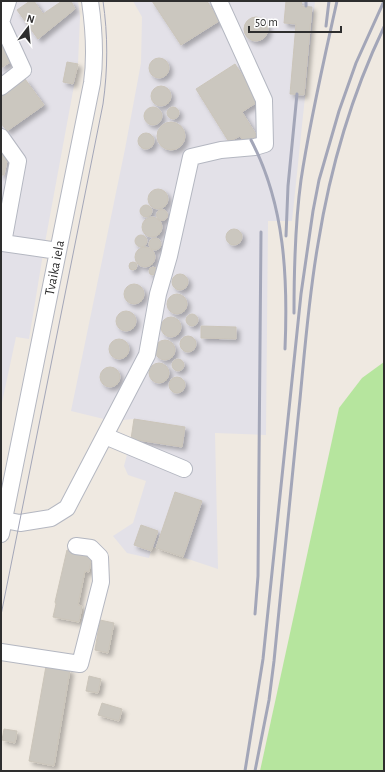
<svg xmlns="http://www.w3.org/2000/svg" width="385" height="772" viewBox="0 0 385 772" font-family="'Alegreya Sans',sans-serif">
	<defs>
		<filter id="shadow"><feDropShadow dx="3.5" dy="3.5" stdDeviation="2" flood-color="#0004"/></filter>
	</defs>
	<rect width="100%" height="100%" fill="#efe9e1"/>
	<path fill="#e3e1e8" d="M1,1H78L80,17L78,64L44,248L29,339L16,337L1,407Z
		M133,1H315L292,221H268L266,435L215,433L218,569L152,547L149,558L127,553L113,536L133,523L146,481L128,475L124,466L131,439L134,419L112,421L71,411L125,149L141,63L142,17Z"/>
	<path fill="#b6e59e" d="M384,362V771H260L339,408L362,378Z"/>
	<path fill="#cbc7bf" stroke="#cbc5ba" filter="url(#shadow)" d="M30,1H34L43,14L62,1H71L75,9L38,39L17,10Z
		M152,1H207L219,21L181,45Z
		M286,1H302L301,6L312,7L304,95L290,94L296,24L284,23Z
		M244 29a12 12 0 1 1 24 0a12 12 0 1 1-24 0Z
		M1,43L12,61L1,68Z
		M149 68a10 10 0 1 1 20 0a10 10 0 1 1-20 0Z
		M67,62L78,64L73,84L63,82Z
		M235,64L259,101L242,112L257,136L245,144L240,136L229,142L196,89Z
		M25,79L44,105L7,131L1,123V96Z
		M151 96a10 10 0 1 1 20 0a10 10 0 1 1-20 0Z
		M144 116a9 9 0 1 1 18 0a9 9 0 1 1-18 0Z
		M167 113a6 6 0 1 1 12 0a6 6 0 1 1-12 0Z
		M157 136a14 14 0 1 1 28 0a14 14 0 1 1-28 0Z
		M138 141a8 8 0 1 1 16 0a8 8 0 1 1-16 0Z
		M1,150L9,151L4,175H1Z
		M148 199a10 10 0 1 1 20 0a10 10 0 1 1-20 0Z
		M140 211a6 6 0 1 1 12 0a6 6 0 1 1-12 0Z
		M156.5 215a5.5 5.5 0 1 1 11 0a5.5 5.5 0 1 1-11 0Z
		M142 227a10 10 0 1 1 20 0a10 10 0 1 1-20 0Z
		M226 237a8 8 0 1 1 16 0a8 8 0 1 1-16 0Z
		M135 241a6 6 0 1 1 12 0a6 6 0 1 1-12 0Z
		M149 244a6 6 0 1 1 12 0a6 6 0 1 1-12 0Z
		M135 257a10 10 0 1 1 20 0a10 10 0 1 1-20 0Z
		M129 266a4 4 0 1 1 8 0a4 4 0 1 1-8 0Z
		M149 271a4 4 0 1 1 8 0a4 4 0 1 1-8 0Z
		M172 282a8 8 0 1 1 16 0a8 8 0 1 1-16 0Z
		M124 294a10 10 0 1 1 20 0a10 10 0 1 1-20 0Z
		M167 304a10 10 0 1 1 20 0a10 10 0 1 1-20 0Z
		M116 321a10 10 0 1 1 20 0a10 10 0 1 1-20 0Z
		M186 320a6 6 0 1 1 12 0a6 6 0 1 1-12 0Z
		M161 327a10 10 0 1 1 20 0a10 10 0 1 1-20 0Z
		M201,326L236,327V339L201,338Z
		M180 344a8 8 0 1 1 16 0a8 8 0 1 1-16 0Z
		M109 349a10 10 0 1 1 20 0a10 10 0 1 1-20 0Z
		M155 350a10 10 0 1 1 20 0a10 10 0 1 1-20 0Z
		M172 365a6 6 0 1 1 12 0a6 6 0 1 1-12 0Z
		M149 373a10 10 0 1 1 20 0a10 10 0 1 1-20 0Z
		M100 377a10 10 0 1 1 20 0a10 10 0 1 1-20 0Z
		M169 385a8 8 0 1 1 16 0a8 8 0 1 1-16 0Z
		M134,419L185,427L182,447L131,439Z
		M175,492L202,501L183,557L156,548Z
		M141,525L158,531L151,551L134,545Z
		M67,550L92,555L89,572L85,571L78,605L82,606L79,622L53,617L56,604L55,602Z
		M100,620L114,623L108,653L95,650Z
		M46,666L70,670L54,766L29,761Z
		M89,676L101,679L98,693L86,691Z
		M102,703L122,709L119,721L98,715Z
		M4,729L17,731L15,743L2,740Z"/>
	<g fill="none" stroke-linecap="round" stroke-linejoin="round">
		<defs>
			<path id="minor" d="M1,87L23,70L1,22L8,1
				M1,137L18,161L3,243L58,251
				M105,436L184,469
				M4,520L20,523L51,518L67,508L147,355L158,294L169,256L191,157L221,150L255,147L265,144L264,100L219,1
				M1,534L92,83C96,55 94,29 90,1
				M1,652L80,664L101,582L100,557L91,548L76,546"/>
		</defs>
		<use href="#minor" stroke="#b4b7c1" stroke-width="18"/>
		<use href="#minor" stroke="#fff" stroke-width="16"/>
		<path stroke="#a3a6b8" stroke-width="1" d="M1,615L103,104C108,69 108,35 103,1"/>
		<path stroke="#a3a6b8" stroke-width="3" d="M306,6V1
			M326,26L329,1
			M251,140C285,205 288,278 285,349
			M286,236L288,186L297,94
			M294,313C294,269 295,224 301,180C310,120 324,60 337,1
			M255,614L258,576L261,232
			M245,771L263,659L301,294L313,211L319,180L339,111L356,63L384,1
			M255,771L269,700L274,661C283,573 291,486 300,399C305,347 309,295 318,244C330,169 351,96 384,27"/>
	</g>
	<g text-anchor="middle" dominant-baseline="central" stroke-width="3.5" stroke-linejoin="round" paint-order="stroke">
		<g font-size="14" fill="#2e2e2e" stroke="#fff">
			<text transform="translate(55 268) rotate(-79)">Tvaika iela</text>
		</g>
	</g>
	<rect width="385" height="772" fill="none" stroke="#2e2e2e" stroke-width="4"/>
	<g transform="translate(28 28) rotate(16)" stroke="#ffffff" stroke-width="3" paint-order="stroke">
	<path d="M0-3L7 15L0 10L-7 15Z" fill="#2e2e2e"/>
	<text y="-6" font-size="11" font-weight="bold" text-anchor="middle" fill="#2e2e2e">N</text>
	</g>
	<path d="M249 26v6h92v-6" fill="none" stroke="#2e2e2e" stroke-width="2"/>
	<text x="255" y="26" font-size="12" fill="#2e2e2e" stroke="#ffffff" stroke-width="3" paint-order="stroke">50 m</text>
</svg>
